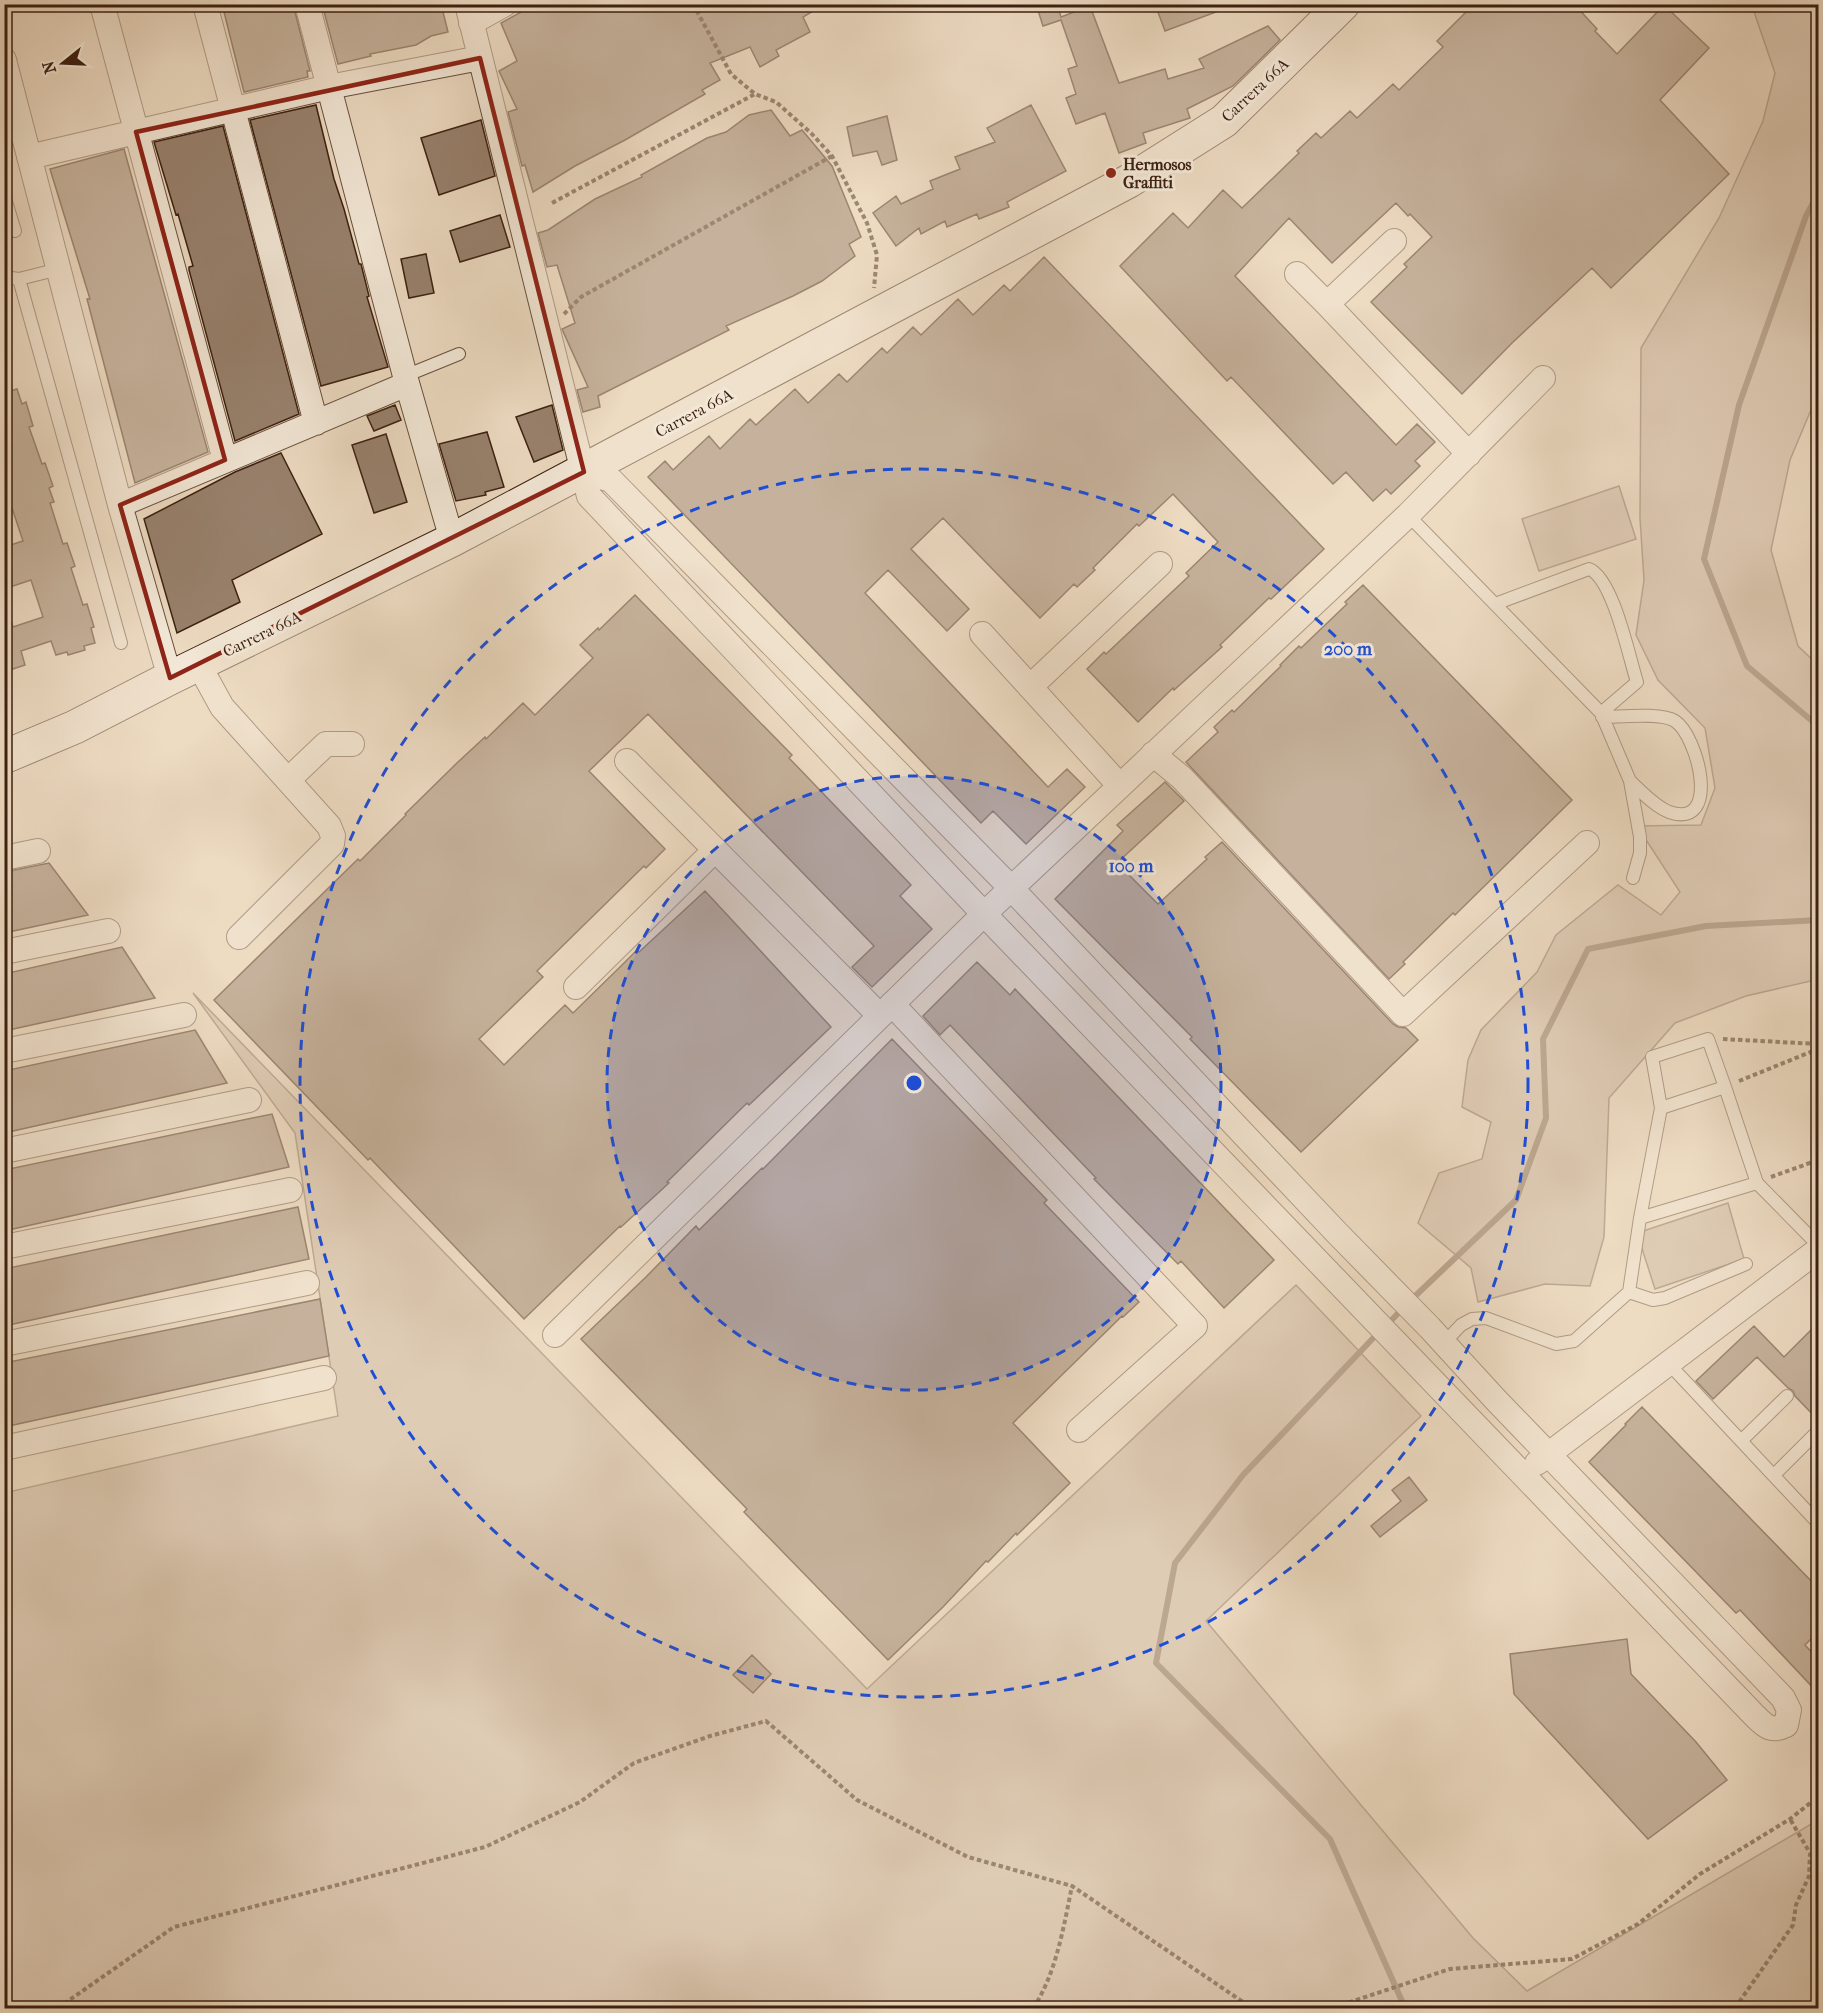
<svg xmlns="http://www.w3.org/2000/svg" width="1823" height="2013" viewBox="0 0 1823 2013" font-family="'IM FELL French Canon',serif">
	<rect width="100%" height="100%" fill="#eddbc2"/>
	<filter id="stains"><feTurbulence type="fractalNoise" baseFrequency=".00333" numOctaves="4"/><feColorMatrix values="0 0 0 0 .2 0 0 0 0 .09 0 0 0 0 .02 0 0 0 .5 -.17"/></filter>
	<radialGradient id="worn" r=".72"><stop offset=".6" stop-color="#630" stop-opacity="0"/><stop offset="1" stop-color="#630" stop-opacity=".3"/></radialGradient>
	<path fill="#cfbba4" stroke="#866e5a" stroke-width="1.5" d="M1744,5H1818V393L1790,460L1771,550L1798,646L1818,665V982L1815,980L1746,996L1675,1023L1609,1098L1604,1237L1590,1286L1545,1284L1478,1302L1471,1268L1418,1223L1439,1173L1482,1159L1491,1122L1462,1107L1468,1060L1481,1030L1537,972L1556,935L1618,885L1661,915L1680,892L1637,826L1701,825L1715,788L1705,728L1658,680L1636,635L1644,580L1640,518L1641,348L1719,218L1763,121L1775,73L1752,6Z
		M1619,486L1636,539L1539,571L1522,519Z
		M193,993L867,1689L1296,1285L1421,1416L1206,1621L1473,1938L1527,1991L1818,1820V2008H5L4,1493L338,1416L295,1133Z
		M1728,1203L1744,1259L1655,1289L1637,1233Z"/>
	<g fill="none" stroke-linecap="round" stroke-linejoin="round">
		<path stroke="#826a56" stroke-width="6" d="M1818,194L1806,216L1739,405L1704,559L1747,666L1818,726
			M1411,1300L1516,1200L1546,1118L1543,1039L1588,949L1706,926L1818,920
			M1386,1326L1404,1307
			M1378,1333L1243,1475L1175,1563L1156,1663L1330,1839L1405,2008"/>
	</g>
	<path fill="#98816d" stroke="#3c2010" stroke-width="1.5" d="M222,4H293L310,71H307L308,77L244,92Z
		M322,4H441L448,32L431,36L416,45L370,54L371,56L338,64Z
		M536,4H825L803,17L810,32L776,50L779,56L760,67L750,47L710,63L720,80L702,90L705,94L625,140L575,166L533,192L525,165L522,166L508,112L517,109L499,71L517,61L501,23Z
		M1036,4H1057L1061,17L1090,6L1119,83L1165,69L1168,79L1204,68L1199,59L1268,26L1280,40L1233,86L1187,109L1190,118L1143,133L1146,143L1119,153L1105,113L1076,124L1066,98L1076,94L1068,69L1077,66L1061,20L1043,26Z
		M1155,4H1232V6L1165,31Z
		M1474,4H1574L1597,29L1595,31L1617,54L1664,5L1709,48L1660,100L1729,174L1611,288L1592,268L1512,343L1462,394L1371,302L1407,267L1404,264L1432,237L1410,214L1408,216L1396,203L1332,263L1289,218L1235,276L1396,445L1417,424L1435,442L1415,461L1420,466L1391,494L1386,489L1373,501L1346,472L1333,484L1231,377L1227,381L1120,266L1173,213L1188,228L1223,190L1242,208L1299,153L1297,151L1316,133L1321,138L1350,111L1357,118L1393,84L1399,90L1443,47L1437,41Z
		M316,105L334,179L344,209L359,264H361L369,296L367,297L388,367L321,386L250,120Z
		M1031,105L1066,171L1007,202L1009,207L979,219L977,214L947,227L945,221L921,234L919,228L896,246L873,213L896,196L901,204L933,189L930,181L960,169L955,157L995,142L987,128Z
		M771,110L790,136L802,130L832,166L861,237L849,244L855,256L822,281L793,296L726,326L729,330L598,396L600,407L583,412L577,390L588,387L562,329L575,323L557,265L547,267L538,233L548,230L595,199L642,177L641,175L707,138L726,132L749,115Z
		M887,116L897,160L882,165L877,151L853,156L847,127Z
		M481,120L495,176L439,195L421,138Z
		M223,126L299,414L235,441L189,270V267L193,266L178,214L176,215L154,142Z
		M124,149L208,452L135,483L87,299H90L50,169Z
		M500,215L510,247L460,262L450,231Z
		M426,254L434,293L409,298L401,259Z
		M1044,257L1324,549L1271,599L1269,598L1220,645L1222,647L1174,690L1173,688L1138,722L1087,669L1104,652L1106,654L1189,576L1186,573L1218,542L1173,494L1139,526L1137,524L1093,568L1095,570L1077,587L1074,584L1040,618L943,518L911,549L969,609L947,631L888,570L865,593L1048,787L1067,769L1085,787L1026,844L993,811L981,823L648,477L665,461L673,470L709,436L720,449L750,419L756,425L795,389L808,403L839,374L847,382L882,348L887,353L913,327L921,335L958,299L973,315L1004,285L1010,291Z
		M17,389L22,404L26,402L33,426L29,427L42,464L45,463L53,486L49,488L54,502L50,503L63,544L67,543L75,566L71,568L83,605L87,604L94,627L91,628L95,643L84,646L85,650L68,655L67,652L56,655L51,641L21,651L25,665L4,672V612L8,611L13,627L43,617L31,580L4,589V547L23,541L9,499L4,501V393Z
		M395,405L401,420L374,431L367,416Z
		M552,405L563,450L534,462L516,417Z
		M487,432L504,487L485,492L486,495L456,501L439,444Z
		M386,434L407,502L374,513L352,445Z
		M281,453L322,534L232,580L240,602L177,633L144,519L235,472Z
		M1363,585L1572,800L1455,915L1453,913L1403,962L1405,964L1389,979L1186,762L1218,732L1214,727L1232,710L1234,712L1281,666L1280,665L1299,646L1301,648L1347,604L1345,602Z
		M635,595L792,755L789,758L911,885L900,896L932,929L872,987L852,967L874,946L648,714L589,771L665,849L646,868L644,866L537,971L543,977L479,1039L504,1065L565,1005L573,1013L620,967L637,950L639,952L705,891L831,1027L749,1105L747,1103L667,1182L669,1183L621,1227L620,1226L524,1319L370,1158L368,1160L214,1000L358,859L360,861L406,815L405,814L458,762L485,737L486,739L523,703L535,715L593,658L580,645L598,628L599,630Z
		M1165,782L1184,801L1117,863L1158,904L1207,859L1205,857L1222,842L1393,1024L1398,1027L1406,1028L1418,1040L1301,1152L1190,1039L1192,1037L1055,899L1123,831L1117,825Z
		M49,863L88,915L4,933V872Z
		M122,947L155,998L4,1031V974Z
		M977,962L1010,995L1015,989L1274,1260L1224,1308L1181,1261L1178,1264L1094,1179L1096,1178L950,1025L940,1035L923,1016Z
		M195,1030L227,1083L4,1133V1071Z
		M892,1039L1047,1200L1044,1203L1139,1302L1123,1317L1122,1316L1013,1423L1070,1483L1017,1535L1016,1533L988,1562L986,1561L943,1607L888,1660L744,1512L747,1509L581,1339L646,1277L696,1226L699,1230L762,1168L763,1169Z
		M272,1114L289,1167L4,1231V1170Z
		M298,1207L309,1259L4,1326V1269Z
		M320,1299L329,1356L4,1427V1363Z
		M1818,1323V1420L1795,1396L1793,1391L1788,1388L1757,1357L1713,1399L1696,1381L1754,1326L1784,1357Z
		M1642,1407L1818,1588V1632L1805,1645L1818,1659V1693L1740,1610L1736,1613L1589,1462L1626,1425L1625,1424Z
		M1409,1477L1427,1500L1380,1537L1371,1526L1401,1501L1392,1490Z
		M1627,1639L1631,1674L1696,1742L1727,1780L1648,1839L1514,1694L1510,1654Z
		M752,1655L771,1674L753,1693L733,1675Z"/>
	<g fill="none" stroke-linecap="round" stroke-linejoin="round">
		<defs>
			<path id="lane" d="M4,195L15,231
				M4,277L19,279L59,269
				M19,279L121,643
				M405,376L459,354
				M1408,515L1601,713L1630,781L1640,837V853L1633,878
				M1495,604L1589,569C1613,578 1629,657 1637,682L1601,713
				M1602,717C1619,717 1661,712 1675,721C1698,736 1722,830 1669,812C1654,806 1641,791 1630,781
				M1661,1108L1652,1057L1708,1039L1725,1087
				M1640,1218L1757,1183
				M1629,1292L1653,1300L1665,1298L1746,1264
				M1444,1343L1461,1325L1472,1319L1486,1318L1556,1344L1574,1341L1629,1292L1640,1218L1661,1108L1725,1087L1757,1183L1818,1245
				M1669,1364L1818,1523
				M1741,1441L1787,1396
				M1774,1475L1817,1432"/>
			<path id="street" d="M102,4L225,460
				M205,4L316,423
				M307,4L405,376L452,540
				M467,4L589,496L984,914L1753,1714C1764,1725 1770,1733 1786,1725L1789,1710L1783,1698L1495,1399L1430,1328L1337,1233L1011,888L611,480L584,472
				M471,23L505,4
				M4,60L120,505L170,678
				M29,157L329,87L480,58
				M1394,241L1327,304L1469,454
				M1297,274L1327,304
				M120,505L407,384
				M982,634L1120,786
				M199,665L222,707L329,826L333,836L332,844L239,937
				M1030,687L1160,564
				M1153,754L1182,778L1403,1014L1587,843
				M627,761L880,1016
				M288,780L326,744H352
				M4,858L38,851
				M4,952L108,931
				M576,987L715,850
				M892,1004L1195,1326L1079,1430
				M4,1051L184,1015
				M4,1151L249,1100
				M4,1247L290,1190
				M555,1335L984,914L1408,515L1543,378
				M4,1344L307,1283
				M4,1448L324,1378
				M1537,1463L1818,1250"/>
			<path id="secondary" d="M4,757L75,727L170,678L452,540L1129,181L1224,121L1343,4"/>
		</defs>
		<use href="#lane" stroke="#684f3c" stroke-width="14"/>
		<use href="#street" stroke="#684f3c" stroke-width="26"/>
		<use href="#secondary" stroke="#3c2010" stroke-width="35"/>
		<path stroke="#3c2010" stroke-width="4" stroke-dasharray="4.5 3" stroke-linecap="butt" d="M693,4L731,74L755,94L776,102L811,133L832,156L867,223L877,255L874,288
			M552,203L755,94
			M564,314L581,297L832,156
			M1723,1039L1818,1044
			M1739,1081L1818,1049
			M1771,1177L1818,1160
			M58,2008L174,1927L485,1847L580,1802L634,1763L710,1736L766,1721L857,1800L968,1857L1072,1886L1246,2004L1335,2007L1450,1969L1572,1959L1638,1924L1700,1874L1790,1819L1818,1797
			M1033,2008C1056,1975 1064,1925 1072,1886
			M1735,2008L1793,1925L1796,1905L1809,1876L1810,1853L1790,1819"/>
		<use href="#lane" stroke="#f3e8d7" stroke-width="12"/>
		<use href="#street" stroke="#f3e8d7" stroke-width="24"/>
		<use href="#secondary" stroke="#f3e8d7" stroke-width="33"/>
	</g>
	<path d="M0 0H1823V2013H0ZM480,58L584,472L170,678L120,505L225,460L136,132Z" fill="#eddbc2" fill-opacity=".55" fill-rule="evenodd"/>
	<path fill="none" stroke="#8f2418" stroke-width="4.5" stroke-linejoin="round" d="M480,58L584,472L170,678L120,505L225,460L136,132Z"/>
	<circle cx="914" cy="1083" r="307" fill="#1d4ed8" fill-opacity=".12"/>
	<g fill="none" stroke="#1d4ed8" stroke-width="3" stroke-dasharray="10 8">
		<circle cx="914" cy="1083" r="307"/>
		<circle cx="914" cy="1083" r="614"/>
	</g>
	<circle fill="#8f2418" stroke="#f3e8d7" stroke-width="2" cx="1111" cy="173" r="6"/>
	<g text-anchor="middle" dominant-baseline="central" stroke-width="6" stroke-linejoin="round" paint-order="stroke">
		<g font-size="16" fill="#3c2010" stroke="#f3e8d7">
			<text transform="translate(1255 90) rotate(-43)">Carrera 66A</text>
			<text transform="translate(694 413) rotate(-28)">Carrera 66A</text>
			<text transform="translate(262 634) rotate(-26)">Carrera 66A</text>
		</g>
		<g font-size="16" font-weight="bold" fill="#3c2010" stroke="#f3e8d7" text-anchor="start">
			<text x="1123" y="164">Hermosos<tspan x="1123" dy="18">Graffiti</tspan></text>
		</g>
	</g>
	<circle cx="914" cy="1083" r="9" fill="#1d4ed8" stroke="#f3e8d7" stroke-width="3"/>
	<g font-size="18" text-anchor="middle" font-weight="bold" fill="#1d4ed8" stroke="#f3e8d7" stroke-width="6" stroke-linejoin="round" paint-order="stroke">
		<text x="1348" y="655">200 m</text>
		<text x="1131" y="872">100 m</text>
	</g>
	<rect width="1823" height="2013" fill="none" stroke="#eddbc2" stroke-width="24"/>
	<rect x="6" y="6" width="1811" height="2001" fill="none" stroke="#3c2010" stroke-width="3"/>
	<rect x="12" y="12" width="1799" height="1989" fill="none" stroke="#3c2010" stroke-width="1.5"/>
	<g transform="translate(63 63) rotate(252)" stroke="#f3e8d7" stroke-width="4.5" paint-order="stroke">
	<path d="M0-4.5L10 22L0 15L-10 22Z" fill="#3c2010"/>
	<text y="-9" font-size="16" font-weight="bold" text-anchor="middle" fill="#3c2010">N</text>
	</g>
	<rect width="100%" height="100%" filter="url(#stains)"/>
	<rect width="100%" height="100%" fill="url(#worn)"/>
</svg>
